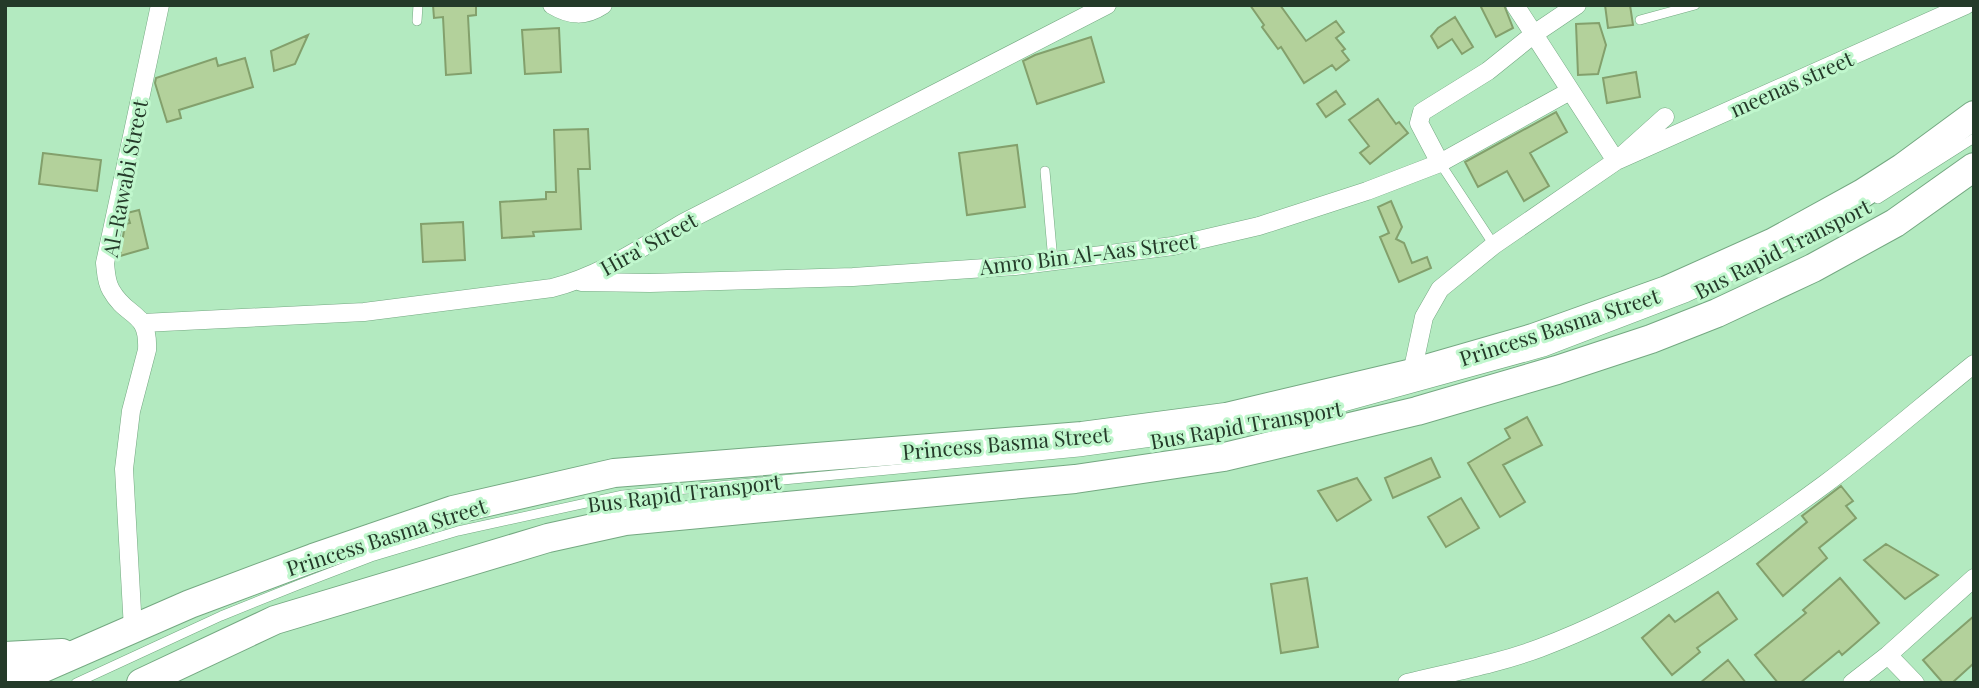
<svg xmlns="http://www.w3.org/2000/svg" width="1979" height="688" viewBox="0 0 1979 688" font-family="'Playfair Display',serif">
	<rect width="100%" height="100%" fill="#b3eac0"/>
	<path fill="#b3d19b" stroke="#83a06c" stroke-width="2" d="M433,5H476V15L468,16L471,73L446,75L443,17L434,18Z
		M1250,5H1280L1306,41L1336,21L1344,32L1336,38L1345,49L1342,51L1349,60L1336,70L1332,65L1304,83L1281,47L1278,49L1262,27L1264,25Z
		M1480,5H1504L1513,28L1496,37Z
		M1605,5H1630L1633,25L1608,28Z
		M1455,17L1473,47L1462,54L1452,39L1438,48L1431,36L1438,28Z
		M1599,23L1606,45L1598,74L1578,75L1576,24Z
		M559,28L561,72L525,74L522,30Z
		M308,35L295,64L274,71L271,51Z
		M1091,37L1104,82L1037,104L1023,61L1035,55Z
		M216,58L218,66L245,58L253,87L179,110L181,118L167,122L155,83L156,78Z
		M1636,72L1640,97L1607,103L1603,78Z
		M1336,91L1345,104L1326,117L1317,104Z
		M1378,99L1396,124L1399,122L1408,133L1370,164L1360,153L1369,146L1349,120Z
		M1556,112L1567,132L1530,153L1549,186L1524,201L1507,171L1478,187L1465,162Z
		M588,129L590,169H578L581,229L533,232L534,236L502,238L500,202L546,199V192H556L554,130Z
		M1017,145L1025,207L967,215L959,153Z
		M43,153L101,160L97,191L39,184Z
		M1391,201L1402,227L1396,239L1404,243L1412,263L1427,257L1431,268L1399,282L1380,237L1389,233L1378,207Z
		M139,210L148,248L120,256L125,224L130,223L127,213Z
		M463,222L465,260L423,262L421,224Z
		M1527,417L1542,445L1503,465L1525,502L1500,517L1468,463L1510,438L1505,429Z
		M1431,458L1440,477L1393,498L1385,478Z
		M1357,478L1371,500L1337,521L1318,491Z
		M1841,486L1853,501L1846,506L1856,518L1819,548L1827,558L1783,596L1757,564L1807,522L1802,516Z
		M1461,498L1479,528L1446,547L1428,517Z
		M1886,544L1938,575L1905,599L1864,560Z
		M1307,578L1318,647L1281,653L1271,584Z
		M1840,578L1879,623L1842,655L1839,651L1800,683H1778L1755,655L1806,613L1803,610Z
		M1718,592L1737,619L1697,648L1700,652L1672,675L1642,638L1669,615L1675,622Z
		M1974,616V663L1952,683H1943L1923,660Z
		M1728,660L1746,683H1700Z"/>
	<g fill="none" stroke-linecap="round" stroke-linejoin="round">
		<defs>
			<path id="lane" d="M1640,20L1695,5
				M417,21L418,5
				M1440,163L1494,245
				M1045,171L1053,261
				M1878,199L1974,138
				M76,683L221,616L298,585L371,557L458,531L623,495L1079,452L1218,433L1304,418L1544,352L1688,297L1767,260"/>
			<path id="street" d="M552,5C570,16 585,17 603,5
				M1515,5L1616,161L1966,5
				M1440,163L1419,123L1422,112L1488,71L1534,34L1577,5
				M581,282L650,283L853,277L1015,266L1173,246L1259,226L1367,191L1440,163L1570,91
				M143,323L364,312L552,288C600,276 641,248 683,223L1107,5
				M1412,373L1424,317L1440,289L1494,245L1616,161L1665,117
				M133,629L124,469L131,411L147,350C149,310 127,319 111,290C106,282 106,272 105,263L160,5
				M1888,655L1915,683
				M1407,683C1452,672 1497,664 1540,648C1643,609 1737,549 1825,484C1876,446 1924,404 1974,364
				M1852,683L1888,655L1974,578"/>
			<path id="primary" d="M5,656L62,653
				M9,683L190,604L313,558L453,510L614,473L1082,436L1226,417L1412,373L1533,338L1667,290L1774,242L1863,193L1902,168L1974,115
				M141,683L275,620L548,538L625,521L1075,479L1224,457L1417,411L1557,370L1651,339L1717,313L1813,268L1895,223L1974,167"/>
		</defs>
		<use href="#lane" stroke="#74a881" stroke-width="10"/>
		<use href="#street" stroke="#74a881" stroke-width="19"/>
		<use href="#primary" stroke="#74a881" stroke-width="30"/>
		<use href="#lane" stroke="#fff" stroke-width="9"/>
		<use href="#street" stroke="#fff" stroke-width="18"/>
		<use href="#primary" stroke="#fff" stroke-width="28"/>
	</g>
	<g text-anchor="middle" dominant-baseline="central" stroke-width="6" stroke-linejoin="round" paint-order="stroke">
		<g font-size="21" fill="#243a29" stroke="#c0f7cd">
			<text transform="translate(1791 83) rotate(-24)">meenas street</text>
			<text transform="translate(124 178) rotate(-79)">Al-Rawabi Street</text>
			<text transform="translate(648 243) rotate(-29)">Hira' Street</text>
			<text transform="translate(1782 248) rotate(-27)">Bus Rapid Transport</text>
			<text transform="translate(1088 253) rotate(-7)">Amro Bin Al-Aas Street</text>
			<text transform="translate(1559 326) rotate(-18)">Princess Basma Street</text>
			<text transform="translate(1246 424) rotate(-10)">Bus Rapid Transport</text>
			<text transform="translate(1006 442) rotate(-5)">Princess Basma Street</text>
			<text transform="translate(684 492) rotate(-7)">Bus Rapid Transport</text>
			<text transform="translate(386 536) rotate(-18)">Princess Basma Street</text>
		</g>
	</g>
	<rect width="1979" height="688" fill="none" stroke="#243a29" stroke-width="14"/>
</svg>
